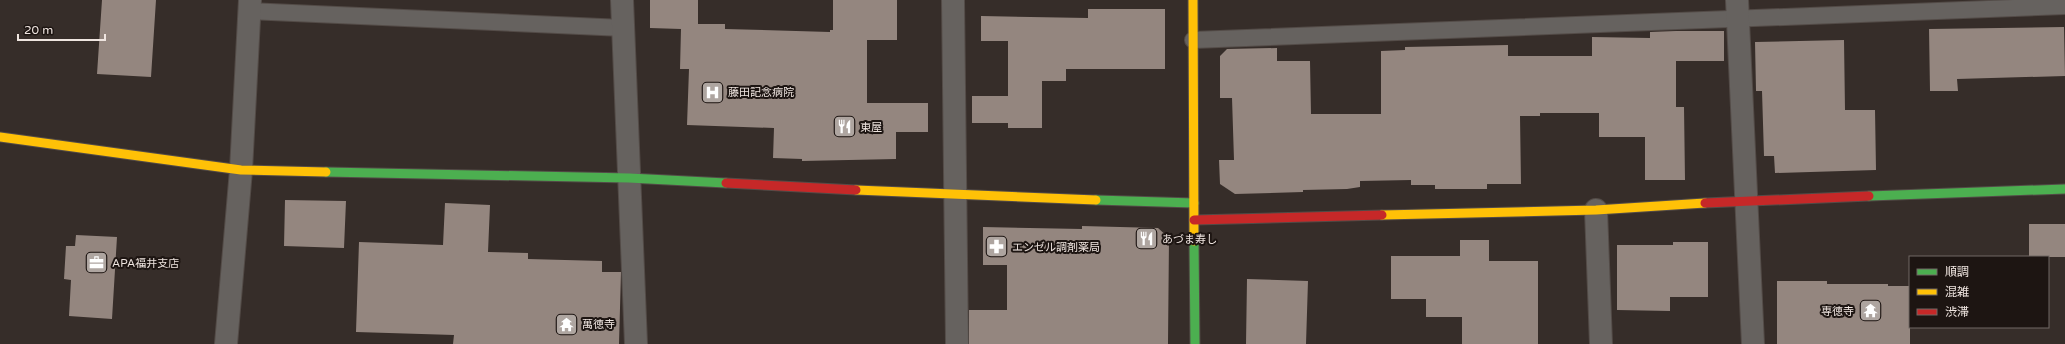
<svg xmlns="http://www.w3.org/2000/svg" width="2065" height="344" viewBox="0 0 2065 344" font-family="'Varela Round','Noto Sans JP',sans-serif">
	<rect width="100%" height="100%" fill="#362d29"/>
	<path fill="#94867f" d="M102,0H156L151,77L97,74Z
		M650,0H698V24H725V29L830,32V30H833V0H897V40H867V103H928V132H896V159L802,161V159L773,158L774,128L687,125L689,69H680L681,29L650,28Z
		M1088,9H1165V69H1066V81H1042V128H1008V123H972V96H1008V41H981V16L1088,18Z
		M2064,27L2065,76L1957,79L1958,91H1930L1929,29Z
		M1676,31H1724V61H1676V107H1684L1685,180H1645V137H1599V113H1540V116H1520L1521,184H1487V189H1435V185H1411V180L1360,181V187L1347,189L1303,190V192L1235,194L1220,184L1219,160H1234L1232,98H1220V56L1227,49L1277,48V61H1310L1311,114H1381V51L1405,50V47L1508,45V56H1592V37L1650,38V32Z
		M1844,40L1845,110H1875L1876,170L1775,173L1774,156H1764L1762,91H1756L1755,42Z
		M285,200L346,201L344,248L284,246Z
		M445,203L490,205L488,252L528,253V259L602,261V272H621L619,344H453L454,335L356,332L359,242L443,245Z
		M2029,224H2065V257H2029Z
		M1082,226L1158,228L1169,238L1168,344H969V310H1007V265H983V227L1082,229Z
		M76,235L117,237L112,319L69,316L71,280L64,279L66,246H75Z
		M1460,240H1489V261H1538V344H1462V317H1426V299H1391V256H1460Z
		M1673,242H1708V297H1670V311L1617,310V245H1673Z
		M1247,279L1308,281L1306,344H1246Z
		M1777,281H1827V284H1888V286H1910V344H1777Z"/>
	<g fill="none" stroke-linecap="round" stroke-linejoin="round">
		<defs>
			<path id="lane" d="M250,11L623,28
				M1193,40L2065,6"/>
			<path id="street" d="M622,0L636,344
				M953,0L957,344
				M1737,0L1753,344
				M1596,210L1601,344
				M226,344L241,170L250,0"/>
			<path id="fast" d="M326,172L629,178L726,183
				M1869,196L2065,189
				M1096,200L1194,203
				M1194,241L1195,344"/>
			<path id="slow" d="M1193,0L1194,241
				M0,137L241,170L326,172
				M856,190L1096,200
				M1382,215L1596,210L1705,203"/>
			<path id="jam" d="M726,183L856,190
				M1705,203L1869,196
				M1194,220L1382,215"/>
		</defs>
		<use href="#lane" stroke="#534b47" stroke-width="18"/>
		<use href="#street" stroke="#534b47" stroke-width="24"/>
		<use href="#fast" stroke="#534b47" stroke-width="11"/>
		<use href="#slow" stroke="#534b47" stroke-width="11"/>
		<use href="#jam" stroke="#534b47" stroke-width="11"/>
		<use href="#lane" stroke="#66625f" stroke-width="16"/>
		<use href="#street" stroke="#66625f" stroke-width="22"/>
		<use href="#fast" stroke="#4caf50" stroke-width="9"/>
		<use href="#slow" stroke="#ffc107" stroke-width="9"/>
		<use href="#jam" stroke="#c62828" stroke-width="9"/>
	</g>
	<defs>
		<symbol id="hospital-square" viewBox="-11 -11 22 22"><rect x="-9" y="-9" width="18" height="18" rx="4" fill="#aea5a0" stroke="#1d1512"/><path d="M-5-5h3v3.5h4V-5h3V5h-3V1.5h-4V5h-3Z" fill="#fff"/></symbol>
		<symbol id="restaurant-square" viewBox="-11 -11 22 22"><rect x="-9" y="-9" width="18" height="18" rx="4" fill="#aea5a0" stroke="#1d1512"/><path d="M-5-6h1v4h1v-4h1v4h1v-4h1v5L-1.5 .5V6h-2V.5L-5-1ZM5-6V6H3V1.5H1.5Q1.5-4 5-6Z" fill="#fff"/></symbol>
		<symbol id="pharmacy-square" viewBox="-11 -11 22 22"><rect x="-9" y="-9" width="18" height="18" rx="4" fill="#aea5a0" stroke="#1d1512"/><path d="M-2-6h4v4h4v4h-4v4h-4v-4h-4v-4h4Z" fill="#fff"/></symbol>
		<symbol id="office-square" viewBox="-11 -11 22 22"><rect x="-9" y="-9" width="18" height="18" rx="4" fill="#aea5a0" stroke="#1d1512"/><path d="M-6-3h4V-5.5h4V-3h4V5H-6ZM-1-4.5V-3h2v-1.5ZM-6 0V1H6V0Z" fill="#fff"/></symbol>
		<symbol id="temple-square" viewBox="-11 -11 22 22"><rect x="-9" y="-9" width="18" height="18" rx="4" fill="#aea5a0" stroke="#1d1512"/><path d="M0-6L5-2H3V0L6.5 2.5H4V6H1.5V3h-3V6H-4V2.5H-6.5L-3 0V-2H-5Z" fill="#fff"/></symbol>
	</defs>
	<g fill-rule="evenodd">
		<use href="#hospital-square" x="700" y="80" width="25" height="25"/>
		<use href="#restaurant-square" x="832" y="114" width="25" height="25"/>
		<use href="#restaurant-square" x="1134" y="226" width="25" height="25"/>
		<use href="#pharmacy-square" x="984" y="234" width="25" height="25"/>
		<use href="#office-square" x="84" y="250" width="25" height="25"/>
		<use href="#temple-square" x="1858" y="298" width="25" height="25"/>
		<use href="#temple-square" x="554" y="312" width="25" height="25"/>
	</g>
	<g text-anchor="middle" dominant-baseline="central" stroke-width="4" stroke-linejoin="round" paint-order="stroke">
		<g font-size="11" fill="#efe5e0" stroke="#1d1512" text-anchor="start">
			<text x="728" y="92">藤田記念病院</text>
			<text x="860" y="127">東屋</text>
			<text x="1162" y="239">あづま寿し</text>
			<text x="1012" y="247">エンゼル調剤薬局</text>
			<text x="112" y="263">APA福井支店</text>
			<text x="1854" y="311" text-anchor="end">専徳寺</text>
			<text x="582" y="324">萬徳寺</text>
		</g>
	</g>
	<rect x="1909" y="256" width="140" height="72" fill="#1d1512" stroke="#716864"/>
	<rect x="1917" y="269" width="20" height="6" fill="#4caf50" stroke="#716864"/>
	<text x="1945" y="276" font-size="12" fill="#efe5e0">順調</text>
	<rect x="1917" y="289" width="20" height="6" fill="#ffc107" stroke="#716864"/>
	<text x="1945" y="296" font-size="12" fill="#efe5e0">混雑</text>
	<rect x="1917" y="309" width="20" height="6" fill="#c62828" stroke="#716864"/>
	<text x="1945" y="316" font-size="12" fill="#efe5e0">渋滞</text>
	<path d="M18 34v6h87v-6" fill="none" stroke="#efe5e0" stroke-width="2"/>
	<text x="24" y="34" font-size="12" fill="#efe5e0" stroke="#1d1512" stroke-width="3" paint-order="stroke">20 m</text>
</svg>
